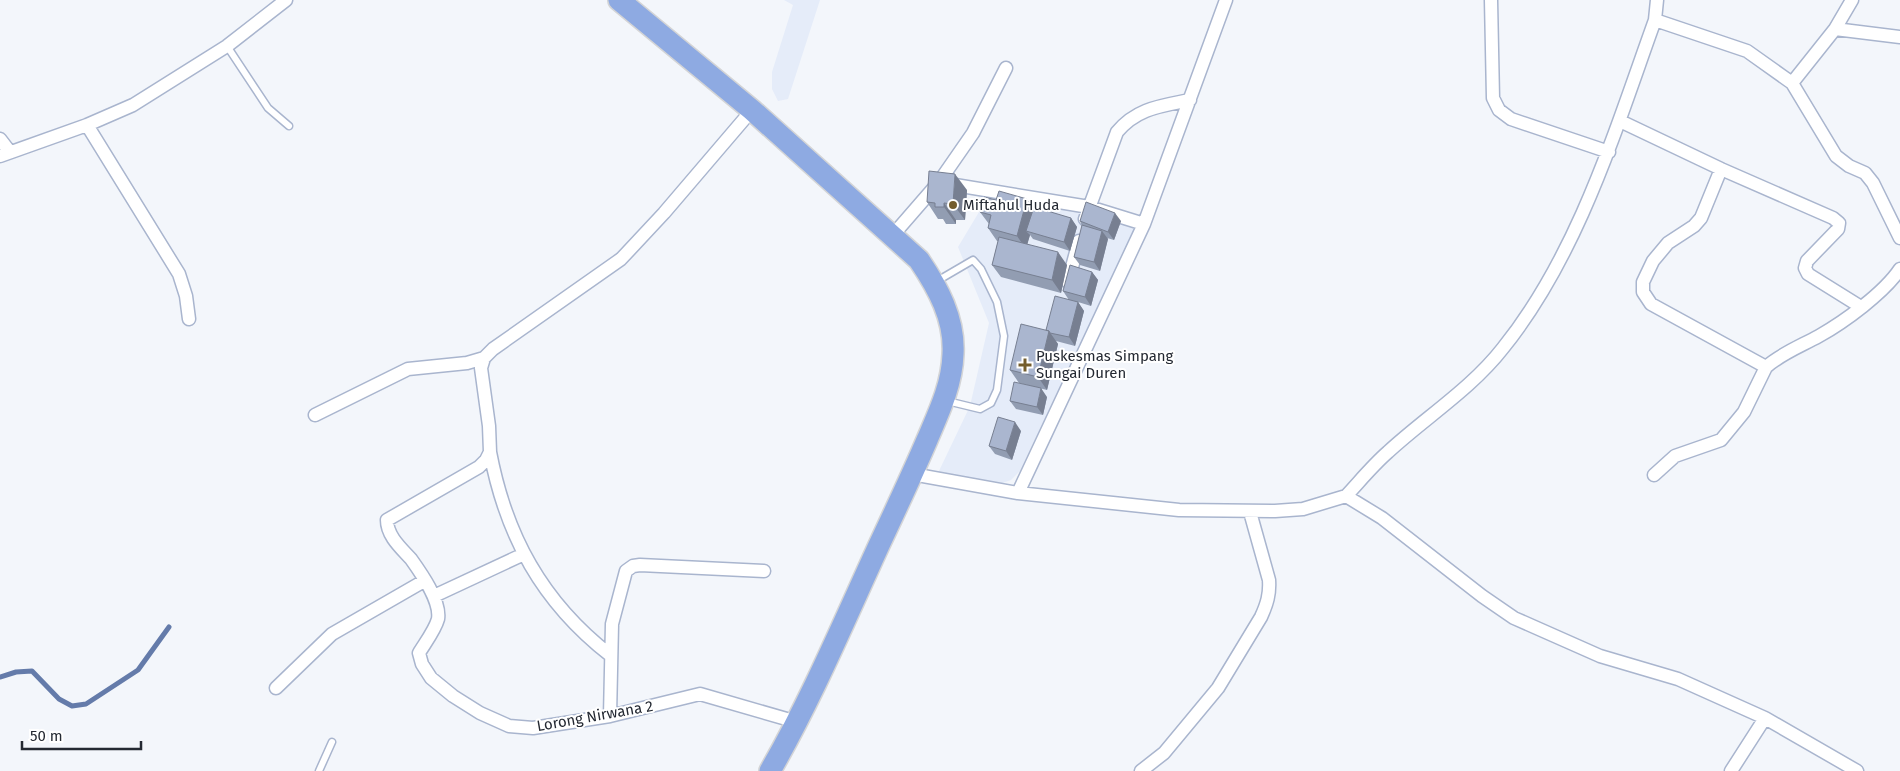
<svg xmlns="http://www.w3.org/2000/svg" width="1900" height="771" viewBox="0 0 1900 771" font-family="'Fira Sans',sans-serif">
	<rect width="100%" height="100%" fill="#f3f6fb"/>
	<path fill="#e5ecf9" d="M784,0H820L788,99L778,101L772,89V72L793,5Z
		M988,197L1092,209L1136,226L1020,471L1011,480L997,485L938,473L970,406L989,323L958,247Z"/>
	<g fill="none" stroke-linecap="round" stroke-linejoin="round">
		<path stroke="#647baa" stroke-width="5" d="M0,677L16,672L32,671L59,699L72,706L86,704L138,670L169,627"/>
		<defs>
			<path id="service" d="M227,46L268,108L289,126
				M937,281L973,260L981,269L997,302L1004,336L997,390L991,403L980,409L947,401
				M319,771L332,742"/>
			<path id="minor" d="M1491,0L1493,98L1499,110L1511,119L1609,152
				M1655,20L1747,51L1792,83L1836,156L1849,166L1865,173L1873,183L1900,238
				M1835,29L1900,37
				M1792,83L1835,29L1852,0
				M752,110L664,213L621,259L493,349L484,358L481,368L489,426L490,452L486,460L479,467L387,520C387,536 401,548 411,559C421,573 441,601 438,619C435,630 425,643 419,653L422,664L431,678L453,696L480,713L509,726L533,728L610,716L700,694L797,722
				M1620,121L1721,169L1833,218L1839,223L1838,229L1807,261L1805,268L1808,274L1861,307
				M87,125L179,274L186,296L189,319
				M0,139L10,152
				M0,156L87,125L133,105L227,46L286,0
				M1721,169L1701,218L1694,226L1668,243L1653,261L1643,282V292L1651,304L1766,367C1782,353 1801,346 1819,336C1844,322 1884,293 1900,269
				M949,184L1089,207L1144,224
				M1085,219L1117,132C1137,108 1161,106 1190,100
				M893,235L939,182L973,133L1006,68
				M1068,282L1079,241
				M315,415L408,369L467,363L484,358
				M490,452C506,536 542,602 610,655
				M912,474L1018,493L1179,510L1275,511L1303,509L1346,496L1382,518L1482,596L1514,618L1600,656L1678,679L1765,718L1857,771
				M1654,475L1675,456L1721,440L1744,412L1766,367
				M1018,493L1144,224L1226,0
				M1346,496C1360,481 1373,465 1388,452C1426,417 1471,389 1503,348C1578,255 1615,131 1655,20L1657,0
				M434,596L524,554
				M276,688L332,634L424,581
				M610,716L612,624L626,571L633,566L640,565L764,571
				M1141,771L1164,753L1218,688L1261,617C1267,604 1270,594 1269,580L1250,512
				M1731,771L1765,718"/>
			<path id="trunk" d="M619,0L752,110L919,260C938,288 955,319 953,354C952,385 939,412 927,440C912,475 896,509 880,543C845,619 812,698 770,771"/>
		</defs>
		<use href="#service" stroke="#a9b5ce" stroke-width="9"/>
		<use href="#minor" stroke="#a9b5ce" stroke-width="15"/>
		<use href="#trunk" stroke="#d3d4d6" stroke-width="24"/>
		<use href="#service" stroke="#fff" stroke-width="6"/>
		<use href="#minor" stroke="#fff" stroke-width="12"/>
		<use href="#trunk" stroke="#8eaae2" stroke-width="21"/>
	</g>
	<path fill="#929db2" d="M967,190L965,220H956V224H946L943,219H938L927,202Z
		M996,200L1033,208L1071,218L1077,227L1070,251L1033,239L1030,235L1027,244L1067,265L1061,293L1001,277L992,265L998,241H997L988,228L989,224L980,212Z
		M1080,221H1121L1114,240L1107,238L1108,239L1100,271L1080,265L1074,257L1082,226Z
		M1092,272L1098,280L1091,306L1078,302L1084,311L1075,346L1056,341L1058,344L1047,390L1019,383L1010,370L1046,330L1069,300L1063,291Z
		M1047,397L1043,415L1016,409L1010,401Z
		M1021,431L1012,460L995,454L989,446Z"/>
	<path fill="#777f91" d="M955,174L967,190L965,220L953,204Z
		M1027,199L1036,212L1026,231L1030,235L1026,249L1017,236Z
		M944,203L956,220V224L944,207Z
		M1115,213L1121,221L1114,240L1108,232Z
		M1071,218L1077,227L1070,251L1064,242Z
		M1102,231L1108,239L1100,271L1094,262Z
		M1058,252L1067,265L1061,293L1052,280Z
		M1092,272L1098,280L1091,306L1085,297Z
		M1078,302L1084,311L1075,346L1069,337Z
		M1049,331L1058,344L1047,390L1038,377Z
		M1041,388L1047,397L1043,415L1037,407Z
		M1015,422L1021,431L1012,460L1006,451Z"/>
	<path fill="#aab6cf" stroke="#777f91" d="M929,171L955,174L953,204L944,203V207H935V203L927,202Z
		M999,191L1027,199L1017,236L988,228L991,215L980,212L984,197L996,200Z
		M1086,202L1115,213L1108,232L1080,221Z
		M1034,207L1071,218L1064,242L1026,231Z
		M1082,225L1102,231L1094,262L1074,257Z
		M999,237L1058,252L1052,280L992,265Z
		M1070,265L1092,272L1085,297L1063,291Z
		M1055,296L1078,302L1069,337L1050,333L1049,331L1046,330Z
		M1021,324L1049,331L1038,377L1010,370Z
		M1014,382L1041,388L1037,407L1010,401Z
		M998,417L1015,422L1006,451L989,446Z"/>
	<g fill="#735c2c" stroke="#fff" stroke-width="2">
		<circle cx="953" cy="205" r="5"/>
		<path d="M1022.5 357.5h5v5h5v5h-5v5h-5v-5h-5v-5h5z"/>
	</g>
	<g text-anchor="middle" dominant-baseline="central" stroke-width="4" stroke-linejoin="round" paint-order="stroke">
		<g font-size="15" fill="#242932" stroke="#fff" text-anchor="start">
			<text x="963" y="205">Miftahul Huda</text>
			<text x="1036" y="356">Puskesmas Simpang<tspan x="1036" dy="17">Sungai Duren</tspan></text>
		</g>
		<g font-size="15" fill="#242932" stroke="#fff">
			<text transform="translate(595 716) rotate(-10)">Lorong Nirwana 2</text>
		</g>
	</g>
	<path d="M22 741v8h119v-8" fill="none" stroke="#242932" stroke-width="2.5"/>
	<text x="30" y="741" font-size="15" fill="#242932" stroke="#ffffff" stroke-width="4" paint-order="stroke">50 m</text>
</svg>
